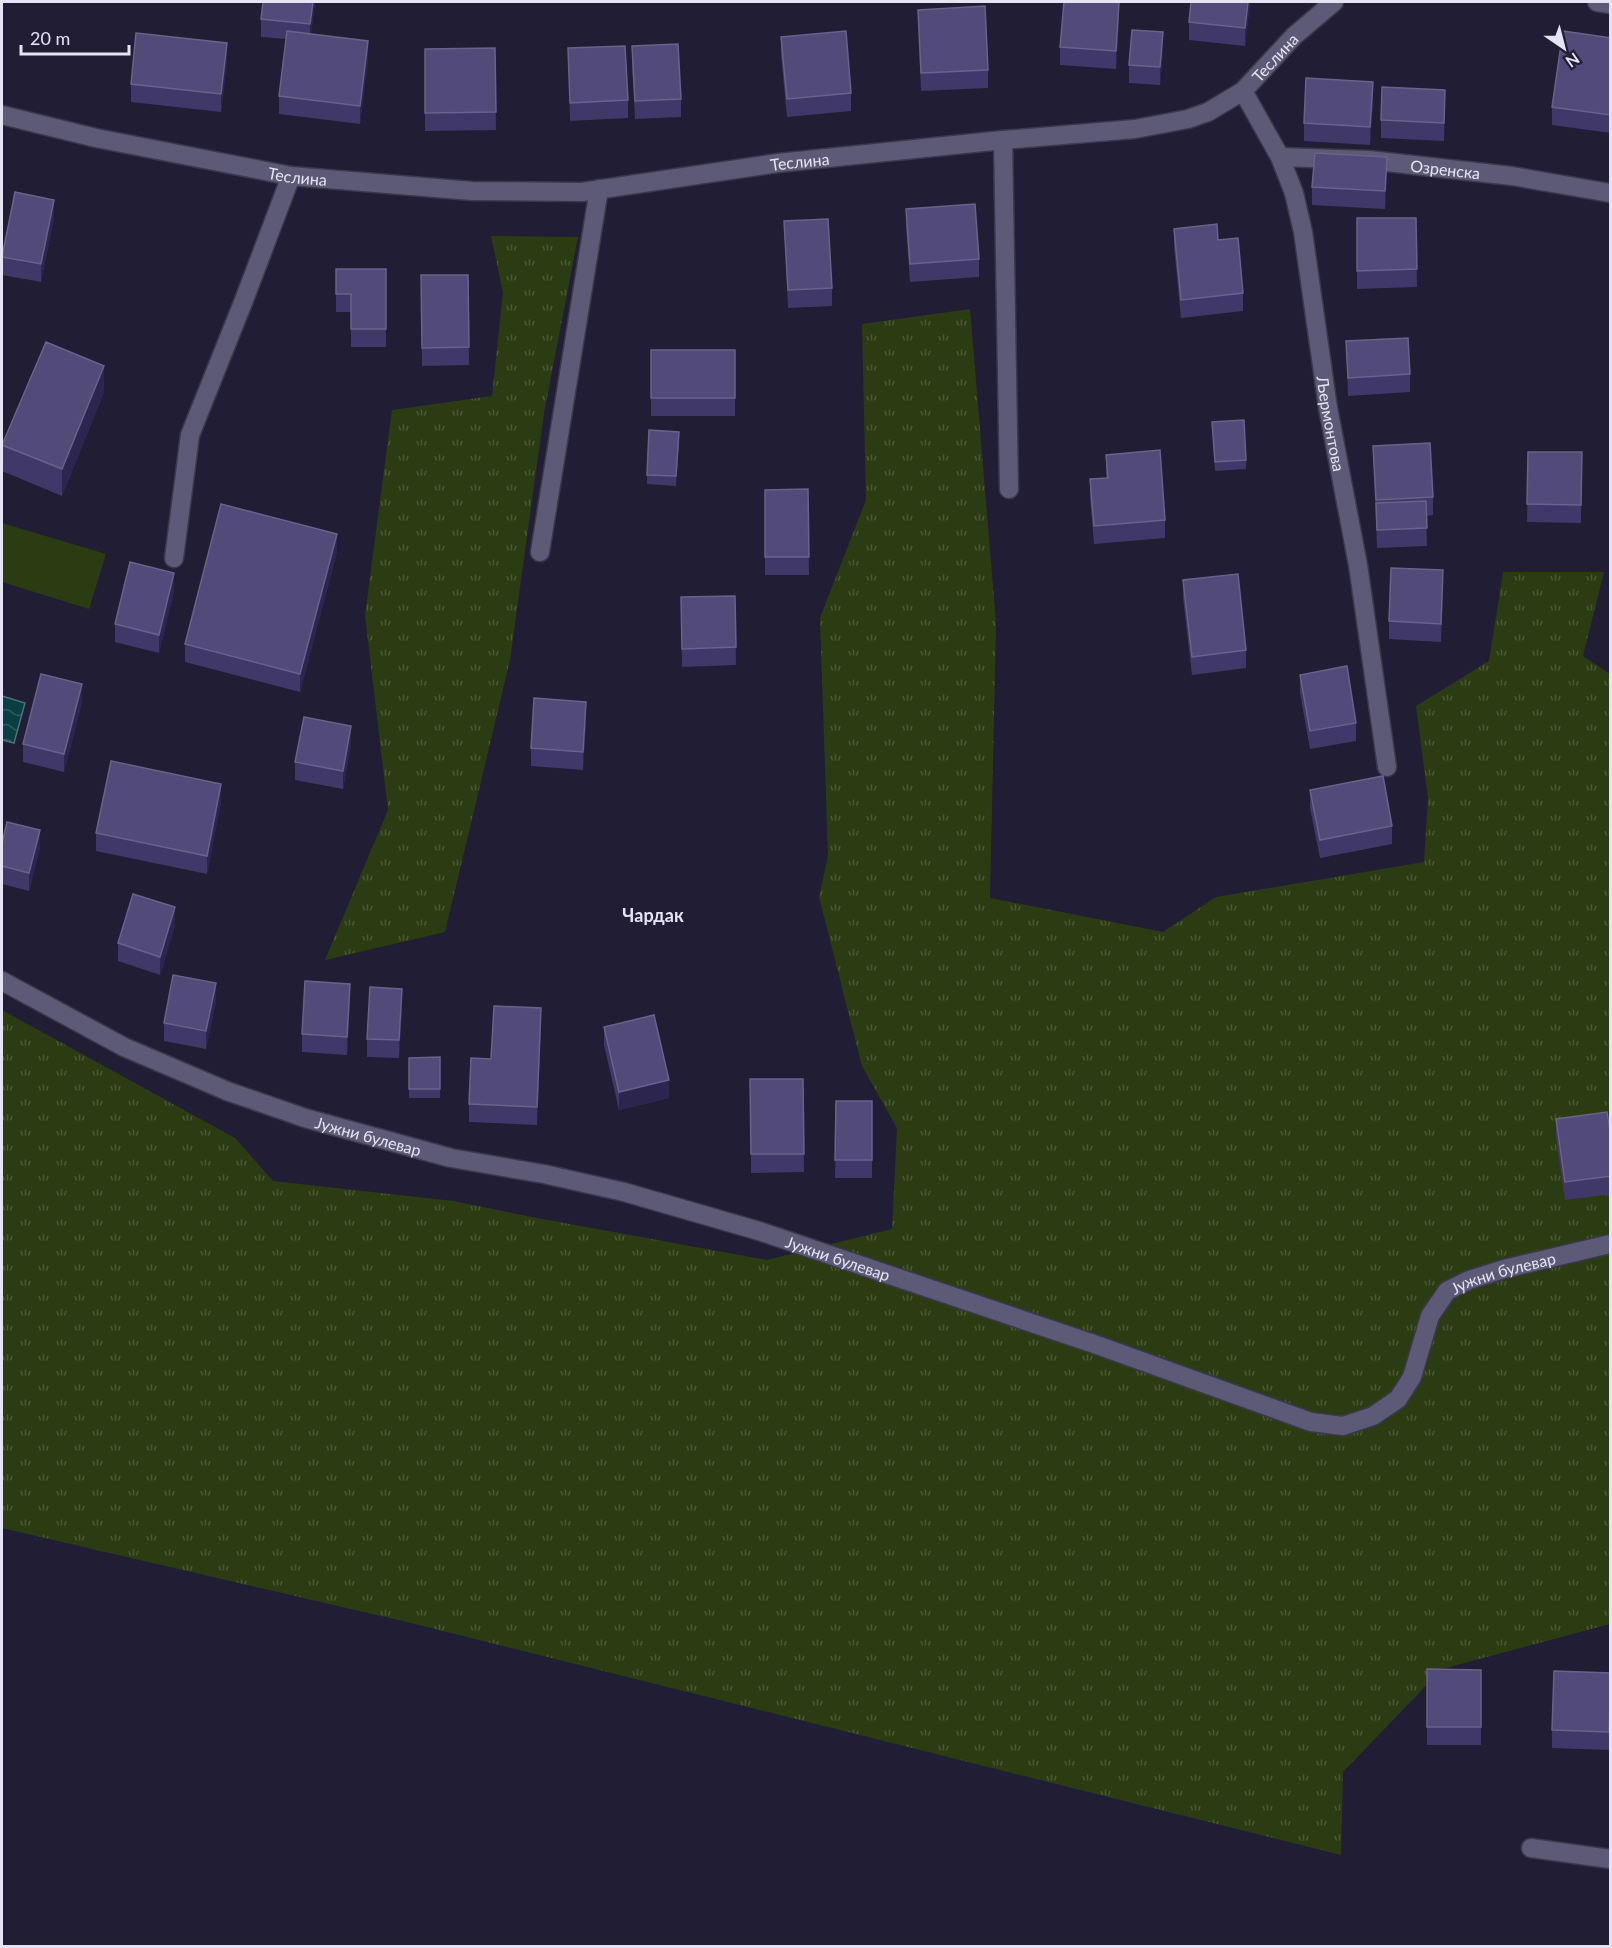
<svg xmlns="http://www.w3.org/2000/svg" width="1612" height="1948" viewBox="0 0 1612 1948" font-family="Lato,sans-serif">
	<defs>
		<pattern id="grass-tufts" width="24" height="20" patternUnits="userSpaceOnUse" patternTransform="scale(1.5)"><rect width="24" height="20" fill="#2c3c12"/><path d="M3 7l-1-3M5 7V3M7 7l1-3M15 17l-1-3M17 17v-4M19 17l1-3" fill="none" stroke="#4a5835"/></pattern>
		<pattern id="water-waves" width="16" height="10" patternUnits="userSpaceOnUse" patternTransform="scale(1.5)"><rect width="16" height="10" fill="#093f43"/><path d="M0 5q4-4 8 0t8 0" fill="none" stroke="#2d5b5f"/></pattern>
	</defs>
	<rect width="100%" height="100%" fill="#201d35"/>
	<path fill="url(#grass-tufts)" d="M491,236L578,237L544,413L510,660L445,932L325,960L388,810L365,615L392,410L492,396L503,293Z
		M970,309L996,623L990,898L1163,932L1216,897L1424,862L1428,798L1416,706L1489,661L1503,572H1604L1583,656L1610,674V1624L1442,1669L1343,1772L1341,1855L407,1622L2,1528V1010L235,1138L273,1181L453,1201L537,1218L767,1260L892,1229L897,1128L862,1066L819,897L828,856L820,618L866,500L862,324Z"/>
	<path fill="#2c3c12" d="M2,523L106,554L89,609L2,582Z"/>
	<path fill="url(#water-waves)" stroke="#4b7078" stroke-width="1.5" d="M2,696L25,703L14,743L2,740Z"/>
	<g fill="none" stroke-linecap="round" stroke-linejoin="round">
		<defs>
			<g id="minor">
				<path d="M1597,2L1610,4"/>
				<path id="s1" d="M1243,91L1280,157L1294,193L1303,232L1328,408L1358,565L1387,767"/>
				<path id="s2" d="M2,115L96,138L291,176L472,191L582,192L778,163L1003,140L1135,129L1188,119L1208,112L1243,91L1294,36L1334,2"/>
				<path d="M1003,140L1009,489"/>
				<path id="s3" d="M1280,157L1369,160L1512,176L1610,193"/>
				<path d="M540,552L599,189"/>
				<path d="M174,558L190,435L244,300L291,176"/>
				<path id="s4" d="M2,981L124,1047L227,1091L305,1118L451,1158L544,1174L624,1192L759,1231L1097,1345L1311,1422L1343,1426L1373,1416L1398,1399L1412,1377L1430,1316L1447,1291L1469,1280L1504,1269L1610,1244"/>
				<path d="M1531,1848L1610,1859"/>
			</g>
		</defs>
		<use href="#minor" stroke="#3b384c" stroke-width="21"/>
		<use href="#minor" stroke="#5c5a76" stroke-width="18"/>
	</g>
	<path fill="#403868" d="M315,2L311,34L368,59L360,124L279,114V96L286,39L261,37V19Z
		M1191,2H1250L1245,46L1189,40V22Z
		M918,10L988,70V88L921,91Z
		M1119,19L1116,69L1060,65V47Z
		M781,37L851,93V111L787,117L781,55Z
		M1611,38V133L1552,125V107Z
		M632,46L681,99V117L635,119L632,64Z
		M495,48L496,130L425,131V49Z
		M568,48L628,100V118L570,121Z
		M1163,50L1160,85L1129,83V65Z
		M227,61L221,112L131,102V84Z
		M1373,100L1370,145L1304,141V123Z
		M1445,108L1444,141L1381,138V120Z
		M1387,175L1385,209L1312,205V187Z
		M906,209L979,259V277L910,282L906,227Z
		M54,218L41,282L2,275V257Z
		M1357,218H1416L1417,287L1357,289Z
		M784,221L832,288V306L788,308Z
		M1174,229L1218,240L1243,293V311L1181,318L1174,247Z
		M336,269H386V347H351V312H336Z
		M421,275H468L469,365L422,366Z
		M1346,341L1410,374V392L1348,396Z
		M651,350H735V416H651Z
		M104,392L62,496L2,471V445Z
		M1212,422L1246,460V469L1215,471Z
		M679,441L676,486L647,484V475Z
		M1373,446L1433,497V515L1426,516L1427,546L1377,548Z
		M1528,452H1582L1581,523L1527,522Z
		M1106,455L1165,520V538L1094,544L1090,497V479L1106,478Z
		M808,489L809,575H765V490Z
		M337,552L300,692L185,662V644Z
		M1183,580L1246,650V668L1192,675L1183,598Z
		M1443,588L1441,642L1389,639V621Z
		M174,591L159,653L115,642V624Z
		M735,596L736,665L682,667L681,597Z
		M1300,675L1356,723V741L1310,749L1300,693Z
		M82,702L64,772L23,762V744Z
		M586,720L583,770L531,766V748Z
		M351,744L343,789L295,780V762Z
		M1310,790L1392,826V844L1320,858L1310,808Z
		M221,802L207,874L96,851V833Z
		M2,844L40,848L29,891L2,884Z
		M175,925L160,975L118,961V943Z
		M216,1001L206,1049L164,1041V1023Z
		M350,1002L347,1055L302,1052V1034Z
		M402,1007L399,1058L367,1057V1039Z
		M541,1026L537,1125L469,1122V1104L491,1059Z
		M604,1027L669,1098L619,1110L604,1045Z
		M440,1057V1098H409V1058Z
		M750,1079H803L804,1172L751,1173Z
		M836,1101H872V1178H835Z
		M1556,1119L1611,1136V1194L1565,1200L1556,1137Z
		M1427,1669L1481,1670V1745H1427Z
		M1611,1673V1712L1609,1750L1552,1748V1730Z"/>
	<path fill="#2c254e" d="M313,2H315L310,42V24Z
		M1119,2V19L1116,69V51Z
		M1248,2H1250L1245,46V28Z
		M1163,32V50L1160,85V67Z
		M368,41V59L360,124V106Z
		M227,43V61L221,112V94Z
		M1373,82V100L1370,145V127Z
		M1445,90V108L1444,141V123Z
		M1387,157V175L1385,209V191Z
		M54,200V218L41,282V264Z
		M104,366V392L62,496V469Z
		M337,534V552L300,692V674Z
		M1443,570V588L1441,642V624Z
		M174,573V591L159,653V635Z
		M82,684V702L64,772V754Z
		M586,702V720L583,770V752Z
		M351,726V744L343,789V771Z
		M221,784V802L207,874V856Z
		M40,830V848L29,891V873Z
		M175,907V925L160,975V957Z
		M216,983V1001L206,1049V1031Z
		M350,984V1002L347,1055V1037Z
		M402,989V1007L399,1058V1040Z
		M541,1008V1026L537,1125V1107Z
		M669,1080V1098L619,1110V1092Z
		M1611,1694V1712L1609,1750V1732Z"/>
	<path fill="#524a78" stroke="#69628b" stroke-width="1.5" d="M263,2H313L310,24L261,19Z
		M1064,2H1119L1116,51L1060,47Z
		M1191,2H1248L1245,28L1189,22Z
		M985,6L988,70L921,73L918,10Z
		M1132,30L1163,32L1160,67L1129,65Z
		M287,31L368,41L360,106L279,96Z
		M846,31L851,93L787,99L781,37Z
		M1563,31L1611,38V115L1552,107Z
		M136,33L227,43L221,94L131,84Z
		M678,44L681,99L635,101L632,46Z
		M625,46L628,100L570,103L568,48Z
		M495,48L496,112L425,113V49Z
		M1306,78L1373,82L1370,127L1304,123Z
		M1382,87L1445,90L1444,123L1381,120Z
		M1315,153L1387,157L1385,191L1312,187Z
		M15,192L54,200L41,264L2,257Z
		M975,204L979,259L910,264L906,209Z
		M1357,218H1416L1417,269L1357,271Z
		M828,219L832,288L788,290L784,221Z
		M1217,224L1218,240L1238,238L1243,293L1181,300L1174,229Z
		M336,269H386V329H351V294H336Z
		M421,275H468L469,347L422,348Z
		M1408,338L1410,374L1348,378L1346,341Z
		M46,342L104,366L62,469L2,445Z
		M651,350H735V398H651Z
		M1244,420L1246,460L1215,462L1212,422Z
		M649,430L679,432L676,476L647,475Z
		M1430,443L1433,497L1376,500L1373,446Z
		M1160,450L1165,520L1094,526L1090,479L1108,478L1106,455Z
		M1528,452H1582L1581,505L1527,504Z
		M808,489L809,557H765V490Z
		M1426,501L1427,528L1377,530L1376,503Z
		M221,504L337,534L300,674L185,644Z
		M130,562L174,573L159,635L115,624Z
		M1391,568L1443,570L1441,624L1389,621Z
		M1238,574L1246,650L1192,657L1183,580Z
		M735,596L736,647L682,649L681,597Z
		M1347,666L1356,723L1310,731L1300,675Z
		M41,674L82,684L64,754L23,744Z
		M534,698L586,702L583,752L531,748Z
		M304,717L351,726L343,771L295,762Z
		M111,761L221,784L207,856L96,833Z
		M1383,776L1392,826L1320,840L1310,790Z
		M7,822L40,830L29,873L2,866V844Z
		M133,894L175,907L160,957L118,943Z
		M173,975L216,983L206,1031L164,1023Z
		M305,981L350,984L347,1037L302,1034Z
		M370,987L402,989L399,1040L367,1039Z
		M494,1006L541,1008L537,1107L469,1104L471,1058L491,1059Z
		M654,1015L669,1080L619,1092L604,1027Z
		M440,1057V1089H409V1058Z
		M750,1079H803L804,1154H751Z
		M836,1101H872V1160H835Z
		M1607,1112L1611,1136V1176L1565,1182L1556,1119Z
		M1427,1669L1481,1670V1727H1427Z
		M1554,1671L1611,1673L1609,1732L1552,1730Z"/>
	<g text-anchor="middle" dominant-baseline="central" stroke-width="6" stroke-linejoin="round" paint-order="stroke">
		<g font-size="16" fill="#e5e4f4" stroke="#201d35">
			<text stroke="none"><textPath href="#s2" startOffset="1306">Теслина</textPath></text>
			<text stroke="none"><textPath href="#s2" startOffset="807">Теслина</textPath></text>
			<text stroke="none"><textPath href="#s3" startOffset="166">Озренска</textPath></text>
			<text stroke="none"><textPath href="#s2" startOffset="302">Теслина</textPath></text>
			<text stroke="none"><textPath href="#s1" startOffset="348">Љермонтова</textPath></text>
			<text stroke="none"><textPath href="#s4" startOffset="399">Јужни булевар</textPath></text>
			<text stroke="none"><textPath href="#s4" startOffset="885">Јужни булевар</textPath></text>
			<text stroke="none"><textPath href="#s4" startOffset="1659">Јужни булевар</textPath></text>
		</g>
		<g font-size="18" font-weight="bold" fill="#e5e4f4" stroke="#201d35">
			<text x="653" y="915">Чардак</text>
		</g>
	</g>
	<rect width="1612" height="1948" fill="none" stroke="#e5e4f4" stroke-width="6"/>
	<g transform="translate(1564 48) rotate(145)" stroke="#201d35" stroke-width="4.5" paint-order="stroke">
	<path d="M0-4.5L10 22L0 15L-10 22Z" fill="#e5e4f4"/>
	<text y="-9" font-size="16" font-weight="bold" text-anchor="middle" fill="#e5e4f4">N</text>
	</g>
	<path d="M21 45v9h108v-9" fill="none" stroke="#e5e4f4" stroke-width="3"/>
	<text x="30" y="45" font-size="18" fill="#e5e4f4" stroke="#201d35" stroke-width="4.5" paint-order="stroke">20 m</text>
</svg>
